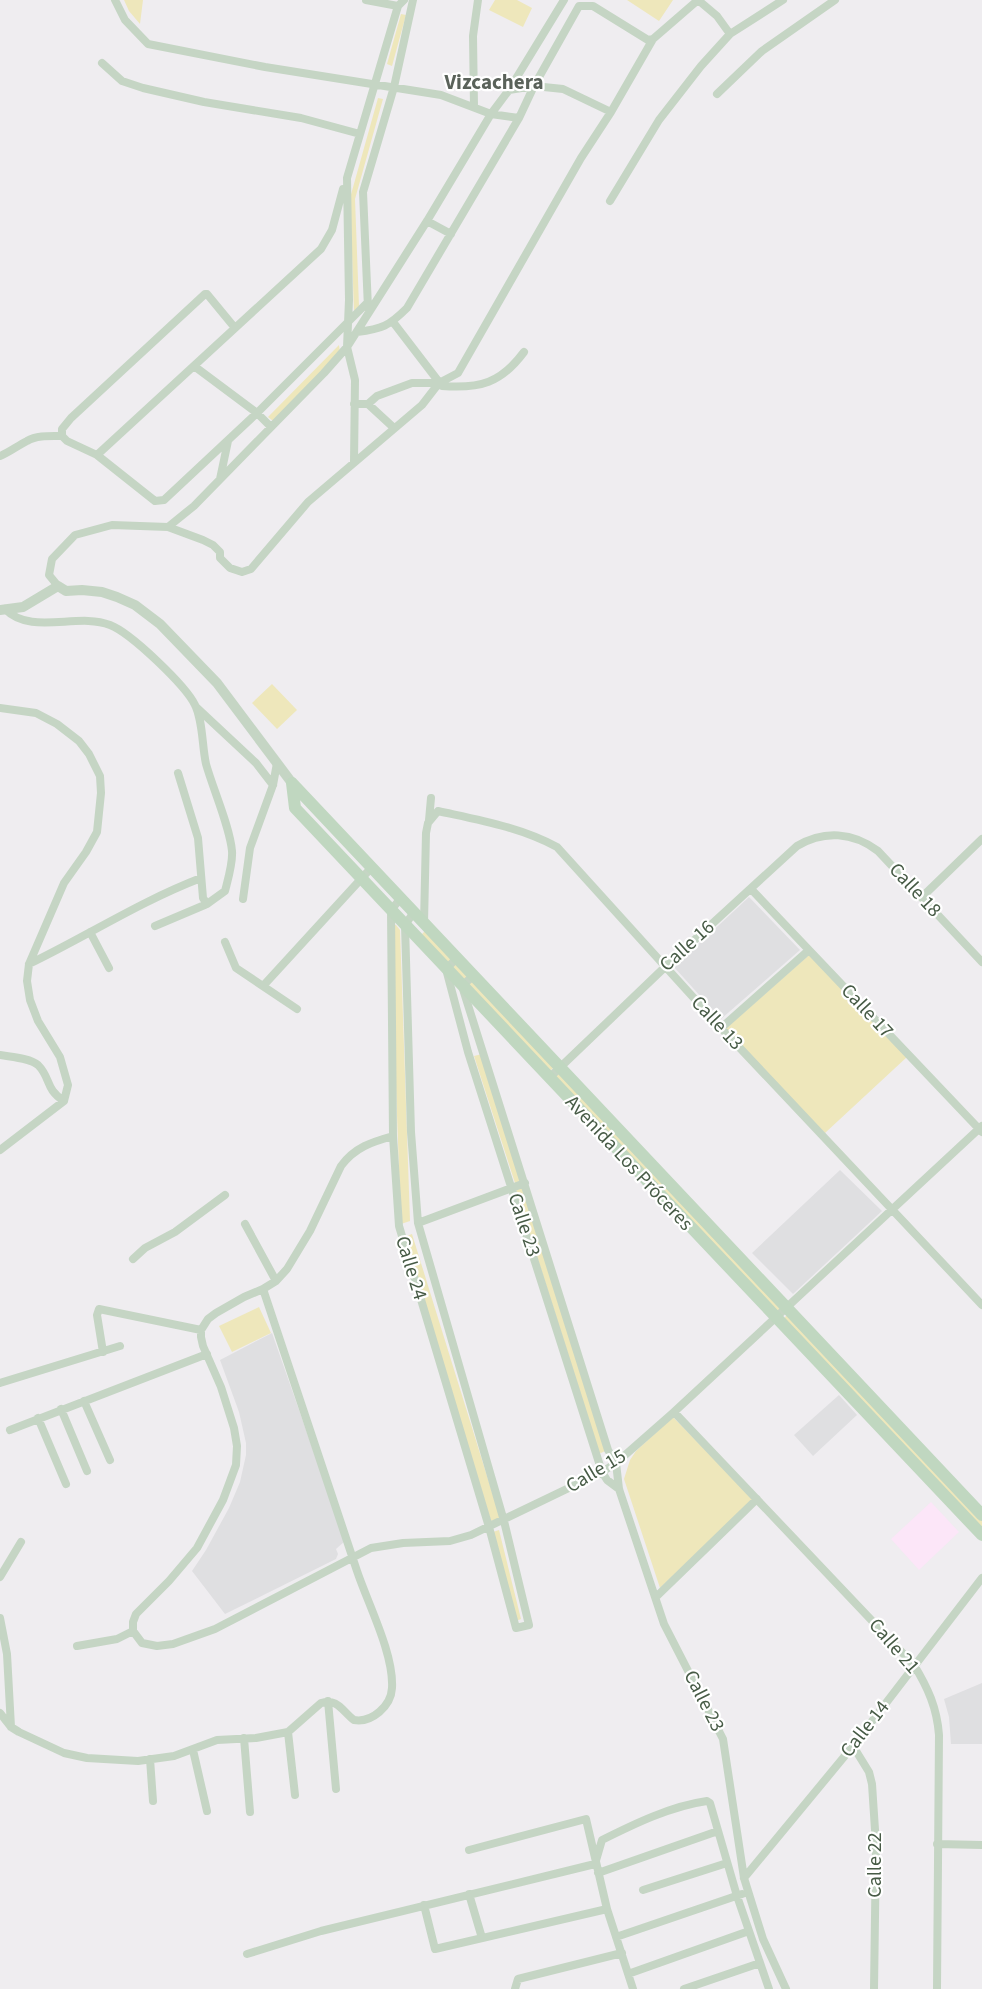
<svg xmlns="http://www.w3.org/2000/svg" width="982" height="1989" viewBox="0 0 982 1989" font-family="'Source Sans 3',sans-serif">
	<rect width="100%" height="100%" fill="#efedf0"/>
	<path fill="#fce6f8" d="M931,1502L959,1532L919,1570L891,1539Z"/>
	<path fill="#dfdfe1" d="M749,897L800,950L721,1019L674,967Z
		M840,1170L882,1211L793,1294L752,1253Z
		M272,1333L345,1541L336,1549L338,1554L336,1559L225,1614L192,1571L206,1550L229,1508L240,1482L246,1455V1443L239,1412L220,1360Z
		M839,1395L857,1415L813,1456L794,1435Z
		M982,1683V1744H951L949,1717L944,1699Z"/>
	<path fill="#eee7bb" d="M124,0H143L140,24L129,11Z
		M495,0H517L532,8L523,27L489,10Z
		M627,0H673L659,21Z
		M401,14L406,15L392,66L387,64Z
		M378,98L383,99L355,199L359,306L354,311L350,198Z
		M339,345L340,352L273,421L268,417Z
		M272,684L297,710L277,729L252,703Z
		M390,924L396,925L400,930L410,1221L401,1224Z
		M424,932H427L555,1066L549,1072L421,935Z
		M809,955L907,1057L825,1133L725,1029Z
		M482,1054L522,1180L515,1183L474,1056Z
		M560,1073L782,1307L775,1313L554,1077Z
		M524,1187L605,1451L601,1453L599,1452L516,1190Z
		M412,1234L500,1518L491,1521L404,1237Z
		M259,1307L271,1333L232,1352L219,1326Z
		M786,1316H790L982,1519V1532L784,1319Z
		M673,1417L753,1499L660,1588L624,1479L630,1460L636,1451Z
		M499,1530L521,1619L516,1621L493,1532Z"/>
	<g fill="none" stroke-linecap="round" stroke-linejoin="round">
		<path stroke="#c5d5c4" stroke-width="8" d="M115,0L125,20L148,44L265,67L441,95L491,114L519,118
			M366,0L398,6L404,0
			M698,0L717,16L730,34
			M102,63L122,81L143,88L204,102L301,118L360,134
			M717,94L762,51L835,0
			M474,107L473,36L478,0
			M611,112L653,39
			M610,201L659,120L701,66L730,34L783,0
			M427,221L451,234
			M368,308L363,192L394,87L413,0
			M393,322L442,386C480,389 501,383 524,352
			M235,328L207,294H205L71,418L62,429V436L67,441L97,455L155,501L164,500L257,413L367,303
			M357,332C382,329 389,326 407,308L519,118L534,86L579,6H593L648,40L653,39L698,0
			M194,366L257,413L271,427
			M354,404H368L377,396L412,383H439
			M368,404L394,428
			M97,455L321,249L332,230L343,189
			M0,456C10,452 17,446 27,441C37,435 50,436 62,436
			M354,462L355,380L347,347L349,300L347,178L398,6
			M220,479L228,441
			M168,527L203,540L213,545L220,552V558L230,568L242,572L251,569L308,502L422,405L439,383L458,373L581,158L611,112L563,89L534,86L509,90
			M58,586L49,575L52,559L75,535L112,525L168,527L194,506L324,373L347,347L427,221L491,114L509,90L564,0
			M5,609C31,636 78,612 110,625C131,633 186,686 195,705C203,721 202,746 206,764C213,789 230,827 232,851C233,863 228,879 225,891L207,904L203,898L198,838L178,773
			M196,707L256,763L273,785
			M0,708L36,713L57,724L79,741L89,754L100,776L101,793L97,832L86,852L64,883L29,964L27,981L30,1000L38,1021L60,1057L68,1085L64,1101L0,1150
			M429,820L431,798
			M751,889L982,1132
			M922,897L982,839
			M401,898L391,910L393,1136L399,1226L489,1527L516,1628L529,1625L504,1521L418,1223L411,1132L405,925L414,912
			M243,899L250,848L273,785L277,763
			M424,923L426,833L428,823L438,811C479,820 520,827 557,847L721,1028L982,1305
			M155,926L207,904
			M90,932L109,968
			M225,942L236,968L297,1009
			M457,958L446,969L468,1052L602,1472L607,1480L619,1489
			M29,964C87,936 141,901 201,878
			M474,975L462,986L608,1450L616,1463L619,1489L664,1624L723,1739L744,1878L763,1939L786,1989
			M263,986L372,867
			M721,1028L809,950
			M0,1055C11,1057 30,1058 38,1065C51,1078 45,1089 64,1101
			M549,1078L665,967L797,846C824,830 853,832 878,851L982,962
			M393,1136C372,1142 355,1147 341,1166L310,1231L287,1269L276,1281L263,1289L244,1297L216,1313L208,1319L201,1330V1337L203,1346L221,1387L234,1428L237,1446L236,1465L223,1500L197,1548L169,1581L136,1614L133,1622V1631L142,1643L157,1646L173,1644L215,1629L371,1548L403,1543L450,1541L471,1535L602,1472L616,1463L674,1412L982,1126
			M418,1223L525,1183
			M245,1224L276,1281
			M133,1259L145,1248L175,1232L225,1195
			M103,1352L97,1315L99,1309L201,1330
			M0,1383L120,1346
			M84,1401L110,1460
			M61,1409L87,1471
			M674,1412L914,1665C928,1688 937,1708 939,1735L937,1989
			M38,1418L66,1484
			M10,1430L207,1354
			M0,1577L21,1542
			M656,1597L757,1499
			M0,1618L7,1654L11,1727
			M77,1646L117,1639L133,1631
			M328,1701L336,1789
			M0,1713L11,1727L19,1732L64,1753L87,1758L138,1761L174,1756L217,1740L256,1738L288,1732L321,1703C338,1698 342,1711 354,1720C372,1723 391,1706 392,1688C394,1654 368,1604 357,1571C325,1477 294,1383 263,1289
			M288,1732L295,1795
			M244,1738L250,1812
			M853,1746L869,1772L872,1784L876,1845L874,1989
			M193,1750L207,1811
			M150,1759L153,1801
			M937,1844L982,1845
			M469,1850L586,1819L607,1909L633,1989
			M598,1873L718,1831
			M744,1878L853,1746L982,1578
			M643,1890L727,1863
			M469,1894L482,1938
			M424,1905L435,1949L607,1909
			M616,1937L742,1894
			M247,1954L321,1931L595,1864L602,1840C634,1824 671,1806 707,1801L710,1803L737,1896L769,1989
			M628,1974L749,1931
			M515,1989L518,1979L622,1953
			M684,1989L760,1963"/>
		<path stroke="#c5d5c4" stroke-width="10" d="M0,610L23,607L58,586L66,591L82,590L102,592L117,597L135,605L160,624L217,683L292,783"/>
		<path stroke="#c0d7c0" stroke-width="12" d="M292,783L295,808L982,1535
			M292,783L982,1515"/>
	</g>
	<g text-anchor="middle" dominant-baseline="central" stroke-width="4.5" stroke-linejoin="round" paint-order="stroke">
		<g font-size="20" fill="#475b46" stroke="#fff">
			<text transform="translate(915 890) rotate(47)">Calle 18</text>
			<text transform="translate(687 946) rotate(-42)">Calle 16</text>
			<text transform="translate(867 1011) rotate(47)">Calle 17</text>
			<text transform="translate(717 1023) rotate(47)">Calle 13</text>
			<text transform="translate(629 1163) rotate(47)">Avenida Los Próceres</text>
			<text transform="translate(524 1225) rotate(72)">Calle 23</text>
			<text transform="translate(411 1268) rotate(73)">Calle 24</text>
			<text transform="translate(596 1471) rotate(-31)">Calle 15</text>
			<text transform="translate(894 1646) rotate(49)">Calle 21</text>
			<text transform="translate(704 1701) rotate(63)">Calle 23</text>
			<text transform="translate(865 1729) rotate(-52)">Calle 14</text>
			<text transform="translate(875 1865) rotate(-90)">Calle 22</text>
		</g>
		<g font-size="21" font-weight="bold" fill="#5a625a" stroke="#fff">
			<text x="494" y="82">Vizcachera</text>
		</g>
	</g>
</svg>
